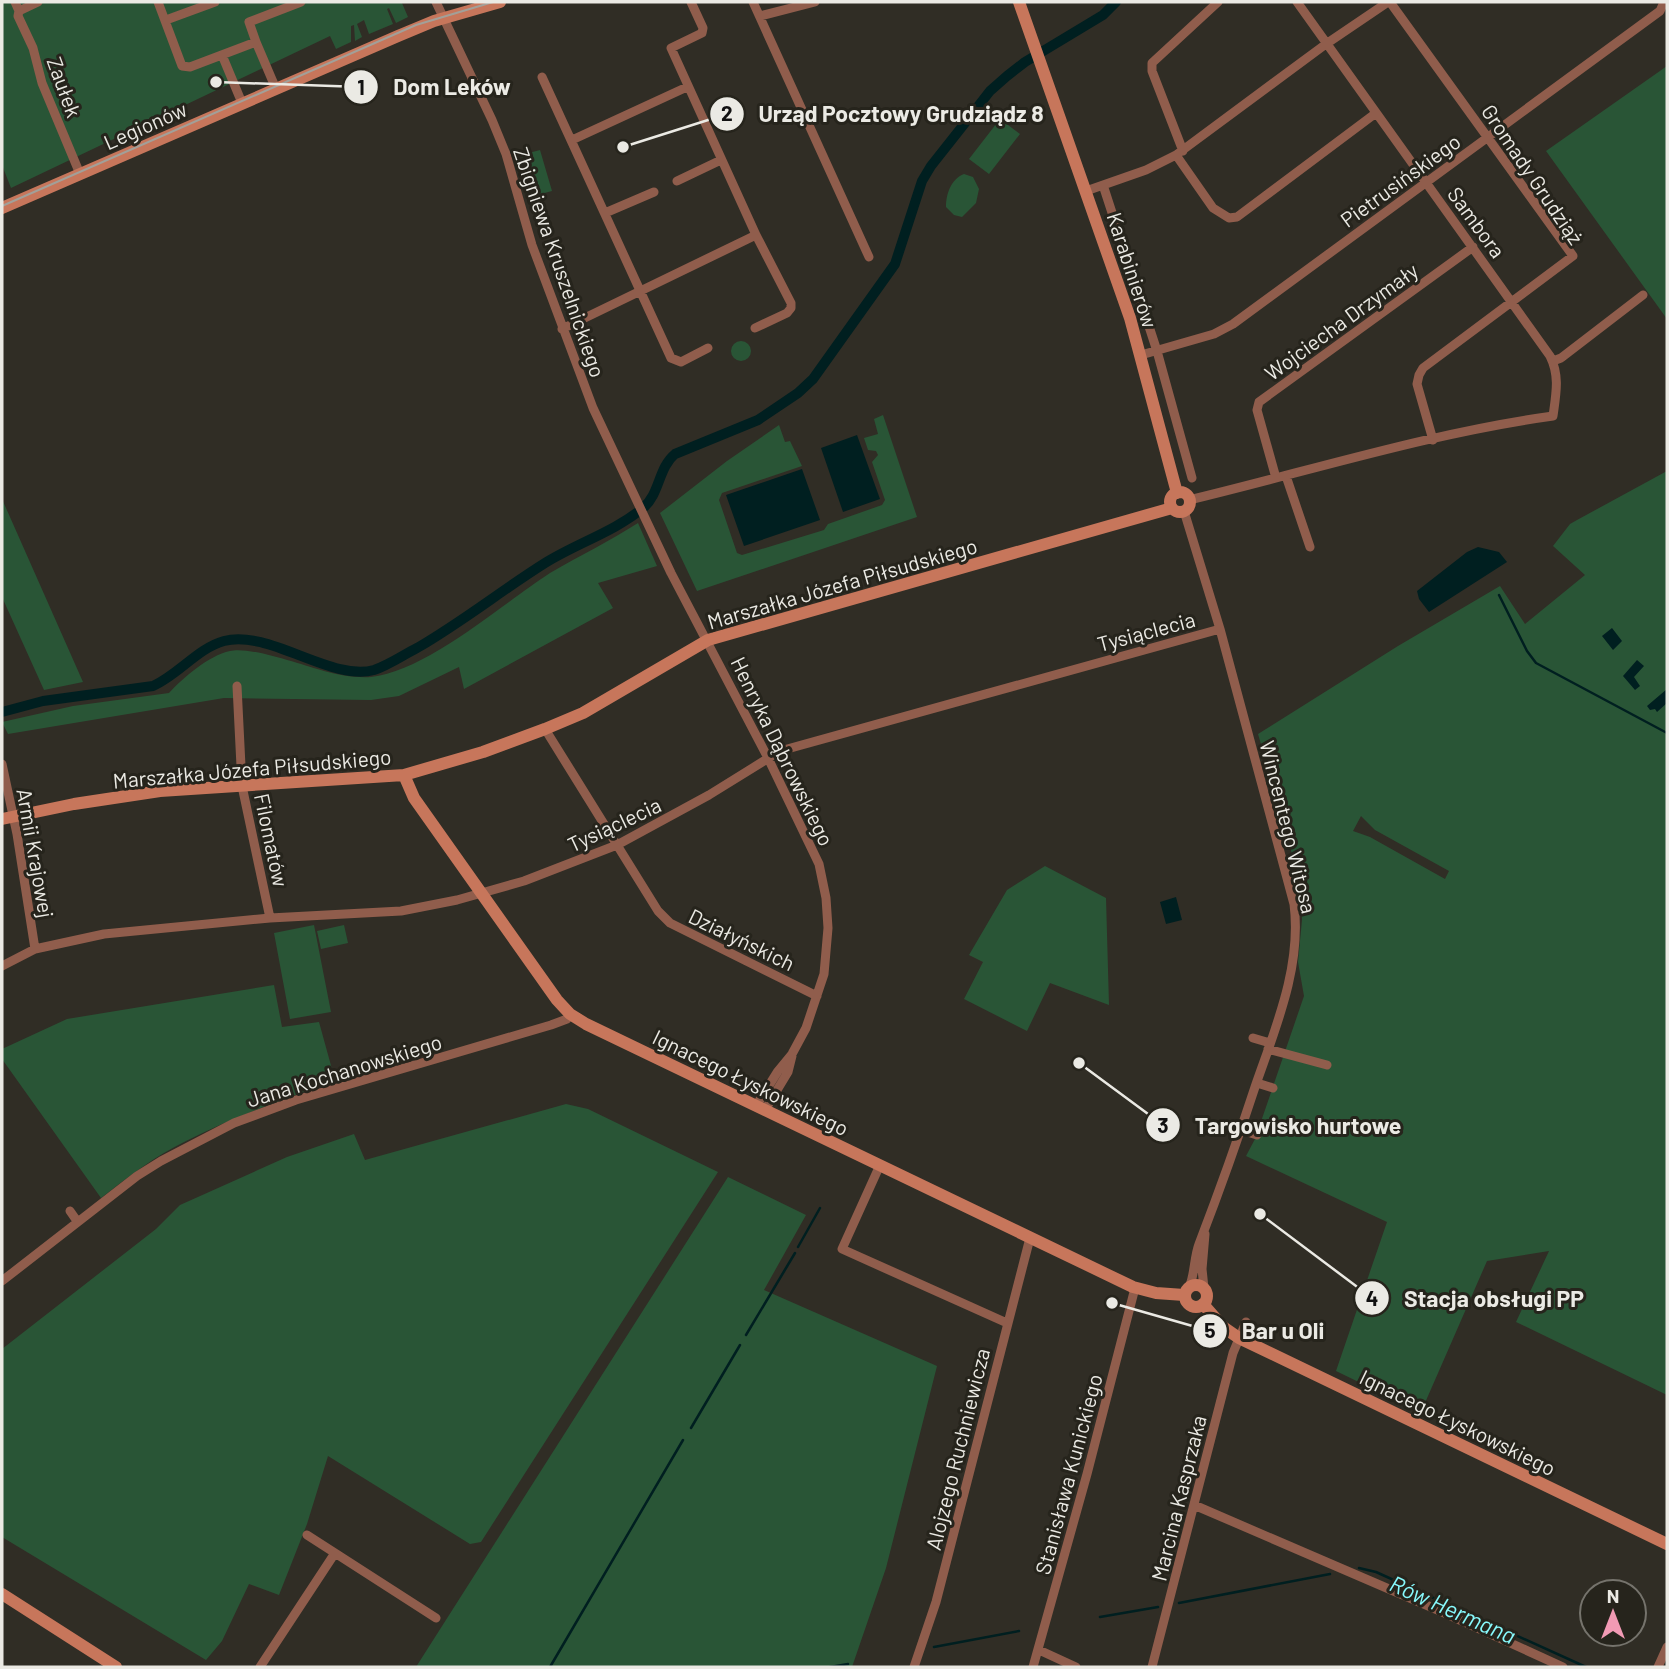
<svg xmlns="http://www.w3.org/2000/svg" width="1669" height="1669" viewBox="0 0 1669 1669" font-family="Barlow,sans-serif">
	<rect width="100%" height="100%" fill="#302d25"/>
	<path fill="#295536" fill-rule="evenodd" d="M2,2H404L402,3L408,17L396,23L389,8L387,9L393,24L369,34L364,20L357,24L362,37L355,41L354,25L351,26V42L336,49L330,36L11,188L2,165Z
		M1667,66V319L1546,151Z
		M1000,119L1020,134L989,174L969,159Z
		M540,150L552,191L533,196L521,155Z
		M964,174L973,177L979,189L976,203L962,217L954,215L946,207C946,194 951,179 964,174Z
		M731 351a10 10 0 1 1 20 0a10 10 0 1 1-20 0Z
		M883,415L917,517L697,591L660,513L727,461L779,425L785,442L790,441L802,466L722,493L719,500L737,553L742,555L824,530L828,524L882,505L885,500L872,462L878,455L876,451L868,450L864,438L878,434L874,419Z
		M1667,471V1395L1516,1322L1549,1251L1487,1261L1421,1412L1387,1396L1386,1391C1381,1388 1378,1387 1371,1388L1336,1371L1387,1222L1246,1156L1255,1139L1304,996L1298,962L1302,920L1301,894L1287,833L1258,734L1398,646L1500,586L1525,624L1585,575L1553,546L1570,524L1577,520ZM1361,816L1375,830L1449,871L1445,879L1370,837L1353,831Z
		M2,499L83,682L44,690L2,597Z
		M638,523L657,566L598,583L613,608L464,689L459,667L399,696L371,700L224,698L8,734L2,722L73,706L169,693C184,677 208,656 230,651C250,646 302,665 324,671C339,675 355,678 371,677C427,671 502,604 550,573C579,556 610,541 638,523Z
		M1045,866L1106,898L1109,1005L1050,983L1027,1031L964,999L983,962L969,955L1007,890Z
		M314,925L331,1012L290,1019L274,933Z
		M344,925L348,943L321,949L317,931Z
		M274,985L282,1027L319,1022L335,1080C285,1099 233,1117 186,1141C155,1156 128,1177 101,1198L2,1059V1049L67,1019Z
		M566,1104L588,1109L718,1172L481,1542L470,1544L328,1456L307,1524L279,1595L249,1584L222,1641L206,1660L2,1537V1349L156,1229L180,1205L287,1157L354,1134L365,1160Z
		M728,1177L806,1215L764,1290L937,1366L886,1568L852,1667H416Z"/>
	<path fill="#001f20" d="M857,435L880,499L843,512L821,448Z
		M802,469L820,520L744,546L726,495Z
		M1478,547L1499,552L1507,562L1429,612L1419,599L1417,591L1467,552Z
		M1612,628L1622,641L1613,650L1602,636Z
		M1637,660L1644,666L1634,677L1640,686L1635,690L1623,676Z
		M1667,689V703L1657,712L1655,709L1650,710L1647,706Z
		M1176,897L1182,920L1166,924L1160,902Z"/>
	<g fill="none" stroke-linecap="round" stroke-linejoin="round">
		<path stroke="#001f20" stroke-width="2.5" d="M1499,595L1527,651L1536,663L1667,733
			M798,1247L820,1208
			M746,1335L795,1253
			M691,1428L740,1345
			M1359,1568L1376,1572L1586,1667
			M1179,1603L1330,1574
			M1100,1617L1158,1607
			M934,1647L1019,1631
			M550,1667L683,1440
			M830,1667L848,1664"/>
		<path stroke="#001f20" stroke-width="10" d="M2,712L43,701L153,686C178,675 198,648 224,641C269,629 331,682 374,670C389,665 403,655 417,648C462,622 502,590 545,563C577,543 614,532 643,508C660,494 658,468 675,454L758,420L798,393L813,379L895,264L922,181L931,166L965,123L990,91L1007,76L1025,62L1103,15L1116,2"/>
		<path stroke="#905d4c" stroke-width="9" d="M15,2L19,11L38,2
			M158,2L182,66L190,67L256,42L276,89
			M436,2L492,120L506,154L532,245L593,408L671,573L768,758L819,864L826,898L828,928L824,974L806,1028L792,1054L778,1071L756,1106
			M691,2L703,28L702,33L671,48L756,235L791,303V308L787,313L755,328
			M753,2L869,257
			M1390,2L1573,256L1423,368L1419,375L1417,384L1433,440
			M19,11L18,16L33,48L42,83L80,174
			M760,16L815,2
			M166,20L215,2
			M256,42L249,22L301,2
			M222,55L242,103
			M542,77L671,358L681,362L708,348
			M572,140L687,87
			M1183,151L1152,71V63L1218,2
			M1176,155L1213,208L1229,218L1237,217L1376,113
			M677,181L721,160
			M1103,185L1157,351L1192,478
			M1086,191L1146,170L1176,155L1326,44L1388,2
			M605,213L654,192
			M562,329L756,235
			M1141,355L1214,334L1233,324L1660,11L1664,2
			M1553,361L1561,358L1643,295
			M1286,476L1310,547
			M1276,478L1257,410L1259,402L1473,247
			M1189,500C1310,471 1430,433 1553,416C1556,394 1560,376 1550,356L1297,2
			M1184,511L1220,629L1294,904C1302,967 1275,1029 1255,1087C1238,1139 1219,1192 1199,1244C1194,1257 1195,1272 1190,1285
			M237,686L242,786L270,918
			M545,729L658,911L670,923L817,996
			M2,764L17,834L35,949
			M2,966L35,949L104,934L270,918L401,911L457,900L524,881L617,845L709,795L780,751L1220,629
			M1253,1038L1270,1043
			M1268,1049L1327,1065
			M1257,1083L1273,1088
			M765,1110L788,1072L792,1056
			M1241,1130L1257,1135
			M880,1165L842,1249L1007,1323
			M70,1211L77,1221
			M2,1281L137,1176L161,1161L234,1123L296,1100L551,1025L567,1019L570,1014
			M1204,1288L1202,1269L1205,1234
			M1194,1505L1440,1611L1563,1667
			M307,1535L436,1618
			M1039,1650L1076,1667
			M260,1667L335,1553
			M914,1667L936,1602L1030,1238
			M1033,1667L1087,1474L1135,1288
			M1152,1667L1233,1353L1246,1322
			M1658,1667L1667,1647"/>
		<path stroke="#c7765b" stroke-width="12" d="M1019,2L1130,318L1177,493
			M2,208L398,36L434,21L500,2
			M1170 502a10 10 0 1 1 20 0a10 10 0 1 1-20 0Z
			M404,775L414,798L557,1000L570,1014L586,1024L1133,1287L1156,1293L1184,1295
			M2,819L74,804L160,791L404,775L483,752L545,729L583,713L708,640L1172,508
			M1185 1296a11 11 0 1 1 22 0a11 11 0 1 1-22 0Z
			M1203,1304L1223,1327L1239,1338L1667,1544
			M2,1594L116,1667"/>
		<path stroke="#a2a099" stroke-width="2" d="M2,206L416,25L493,2"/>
	</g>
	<g text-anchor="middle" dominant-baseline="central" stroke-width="6" stroke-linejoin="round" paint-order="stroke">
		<g font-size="21" fill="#ebeae4" stroke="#26241c">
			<text transform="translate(65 87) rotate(70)">Zaułek</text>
			<text transform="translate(145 125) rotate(-24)">Legionów</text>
			<text transform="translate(1533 174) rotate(56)">Gromady Grudziąż</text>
			<text transform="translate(1400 180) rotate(-36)">Pietrusińskiego</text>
			<text transform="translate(1477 222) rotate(54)">Sambora</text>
			<text transform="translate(560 262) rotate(71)">Zbigniewa Kruszelnickiego</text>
			<text transform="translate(1133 270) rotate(72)">Karabinierów</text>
			<text transform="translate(1341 321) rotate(-36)">Wojciecha Drzymały</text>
			<text transform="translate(842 583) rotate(-16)">Marszałka Józefa Piłsudskiego</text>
			<text transform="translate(1146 631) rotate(-15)">Tysiąclecia</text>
			<text transform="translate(783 751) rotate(64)">Henryka Dąbrowskiego</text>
			<text transform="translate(252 768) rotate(-5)">Marszałka Józefa Piłsudskiego</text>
			<text transform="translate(614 824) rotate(-25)">Tysiąclecia</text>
			<text transform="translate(1289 827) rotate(76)">Wincentego Witosa</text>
			<text transform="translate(272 840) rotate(78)">Filomatów</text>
			<text transform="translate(36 853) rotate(80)">Armii Krajowej</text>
			<text transform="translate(742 939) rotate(26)">Działyńskich</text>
			<text transform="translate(344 1070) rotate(-17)">Jana Kochanowskiego</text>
			<text transform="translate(751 1082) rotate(26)">Ignacego Łyskowskiego</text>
			<text transform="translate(1458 1422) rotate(26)">Ignacego Łyskowskiego</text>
			<text transform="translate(957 1449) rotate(-76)">Alojzego Ruchniewicza</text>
			<text transform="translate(1068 1474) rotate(-75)">Stanisława Kunickiego</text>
			<text transform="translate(1178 1498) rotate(-76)">Marcina Kasprzaka</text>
		</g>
		<g font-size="23" font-style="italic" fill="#88fafd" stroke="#26241c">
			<text transform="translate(1453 1609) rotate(24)">Rów Hermana</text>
		</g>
	</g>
	<path fill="none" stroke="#ebeae4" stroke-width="2.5" d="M216 82L361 87M623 147L727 114M1079 1063L1163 1125M1260 1214L1372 1298M1112 1303L1210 1331"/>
	<g fill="#ebeae4" stroke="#26241c" stroke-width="2.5">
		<circle cx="216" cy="82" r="7"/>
		<circle cx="623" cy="147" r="7"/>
		<circle cx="1079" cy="1063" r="7"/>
		<circle cx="1260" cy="1214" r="7"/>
		<circle cx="1112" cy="1303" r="7"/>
		<circle cx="361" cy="87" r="18"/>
		<circle cx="727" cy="114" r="18"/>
		<circle cx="1163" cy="1125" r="18"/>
		<circle cx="1372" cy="1298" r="18"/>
		<circle cx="1210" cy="1331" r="18"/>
	</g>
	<g font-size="21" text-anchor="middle" font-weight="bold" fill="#111">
		<text x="361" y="95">1</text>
		<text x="727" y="121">2</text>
		<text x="1163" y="1133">3</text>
		<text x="1372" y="1306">4</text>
		<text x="1210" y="1338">5</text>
	</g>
	<g font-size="23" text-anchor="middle" font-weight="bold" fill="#ebeae4" stroke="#26241c" stroke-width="6" stroke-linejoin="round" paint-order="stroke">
		<text x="452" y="95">Dom Leków</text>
		<text x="901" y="122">Urząd Pocztowy Grudziądz 8</text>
		<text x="1298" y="1134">Targowisko hurtowe</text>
		<text x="1494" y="1307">Stacja obsługi PP</text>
		<text x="1283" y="1339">Bar u Oli</text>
	</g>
	<rect width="1669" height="1669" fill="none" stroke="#ebeae4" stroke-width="7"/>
	<g transform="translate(1613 1613)"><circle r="33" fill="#26241c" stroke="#75736c" stroke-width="2"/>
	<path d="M0-5L12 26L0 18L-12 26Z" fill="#f19ab4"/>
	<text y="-10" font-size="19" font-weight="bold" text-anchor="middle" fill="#ebeae4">N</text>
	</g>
</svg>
